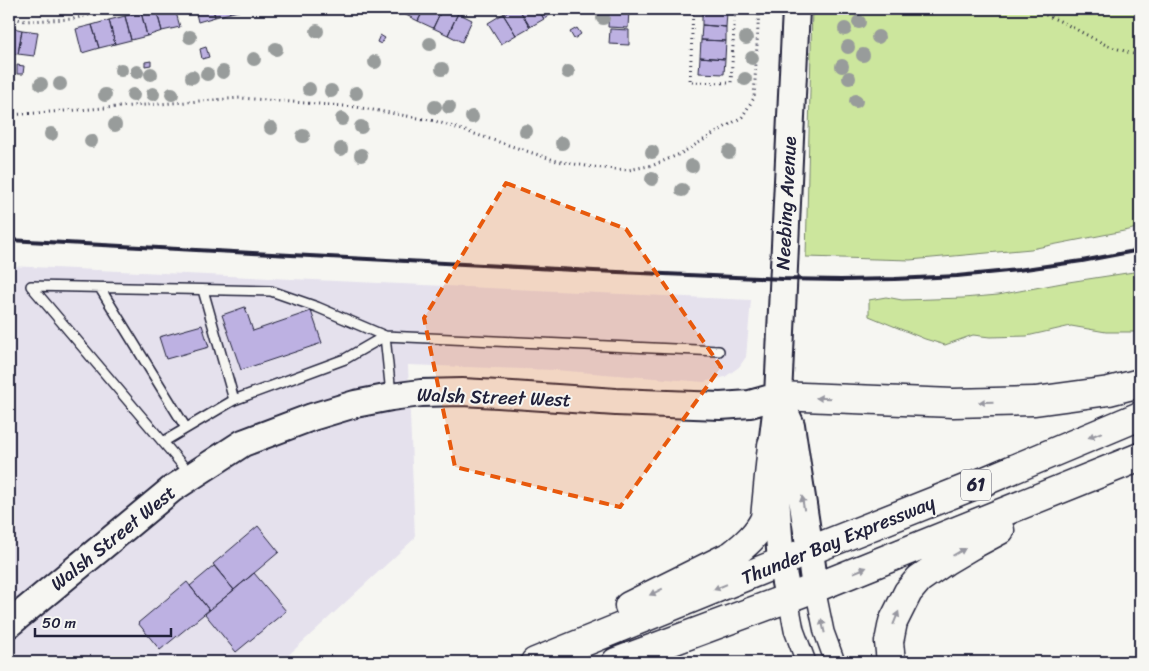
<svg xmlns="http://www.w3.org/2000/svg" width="1149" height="671" viewBox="0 0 1149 671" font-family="Sriracha,sans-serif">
	<rect width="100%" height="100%" fill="#f6f6f2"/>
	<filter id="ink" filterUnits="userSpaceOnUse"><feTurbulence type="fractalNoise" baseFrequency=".02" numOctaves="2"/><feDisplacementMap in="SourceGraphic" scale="10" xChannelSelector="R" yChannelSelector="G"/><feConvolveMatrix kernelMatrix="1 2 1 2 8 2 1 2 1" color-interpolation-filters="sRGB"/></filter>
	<g filter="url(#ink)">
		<path fill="#e5e1ed" d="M9,266L751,300L746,357L739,367L725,377L704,382L555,370L408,365L415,538L281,662H9Z"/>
		<path fill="#cce69d" stroke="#77846c" d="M812,9H1140V227L1129,230L1031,249L910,260L806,257Z
			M1140,271V332H1106L1071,326L1027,336L990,337L973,335L945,345L925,339L869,316V300L886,297L902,300L963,298L998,295L1062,283Z"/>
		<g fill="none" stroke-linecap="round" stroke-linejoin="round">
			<path stroke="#5b879f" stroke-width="5.5" d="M1136,662L1140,660"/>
		</g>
		<path fill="#bdb1e2" stroke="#22223b" d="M152,9H156L162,31L147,36L141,12Z
			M156,9H175L180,27L162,31Z
			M195,9H213L215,17L198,22Z
			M213,9H229L230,13L215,17Z
			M229,9H246L230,13Z
			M393,9H404L402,13Z
			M404,9H424L418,21L402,13Z
			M424,9H442L433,28L418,21Z
			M442,9H450L458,13L448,35L433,28Z
			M512,9H519L530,27L516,35L503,14Z
			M519,9H538L544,19L530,27Z
			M538,9H556L557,10L544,19Z
			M609,9H629L628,28L608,27Z
			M702,9H727V12L702,10Z
			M702,10L727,12L726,27L702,25Z
			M141,12L147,36L131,40L125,16Z
			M458,13L472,20L462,42L448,35Z
			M503,14L516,35L501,44L488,23Z
			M125,16L131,40L115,44L109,20Z
			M109,20L115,44L99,48L92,25Z
			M92,25L99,48L82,53L76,29Z
			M702,25L726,27V41L701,40Z
			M9,27L22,30L18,54L9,52Z
			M577,28L581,34L574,39L570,32Z
			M610,29L629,30V45L609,44Z
			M22,30L38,32L34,56L18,54Z
			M380,35L385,38L381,44L377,42Z
			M701,40L726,41L725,59L700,57Z
			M206,47L209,57L202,59L200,49Z
			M700,57L725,59L724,74L699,73Z
			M151,61V65L145,66V62Z
			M17,65L24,66L23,74H17Z
			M245,307L253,331L311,311L322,343L241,370L222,315Z
			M202,325L209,347L166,359L159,337Z
			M258,526L279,552L234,590L213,564Z
			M214,566L234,590L209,610L190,586Z
			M254,573L286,611L236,652L205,614Z
			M187,582L209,610L160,650L138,623Z"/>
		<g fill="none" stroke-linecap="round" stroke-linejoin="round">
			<defs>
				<path id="lane" d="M100,288L186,428
					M203,290L234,400
					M163,442L234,400L345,359L385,336L391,394
					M190,474L31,286L271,291L317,307L385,336L719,351"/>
				<path id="street" d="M815,588L824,632L835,662
					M788,598L794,630L806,662"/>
				<path id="secondary" d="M779,399L791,425L810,551L815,588
					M788,598L781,562L772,445L778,396L796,9
					M9,624L172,489L243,443L312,417L355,404L391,397L421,393L462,392L498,394L616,402L720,406L750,404L778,396"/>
				<path id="highway" d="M778,396L953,403L1035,401L1109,391L1140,383
					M629,606L732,555C745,545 758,534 765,518L772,445
					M535,662L781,562L985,481L1140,416
					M616,662L815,588L1140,457
					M891,662L889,642L893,622L908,592L919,579L945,561L972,545L1000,530"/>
			</defs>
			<use href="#lane" stroke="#22223b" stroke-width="12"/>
			<use href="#street" stroke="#22223b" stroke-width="22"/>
			<use href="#secondary" stroke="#22223b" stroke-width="30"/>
			<use href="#highway" stroke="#22223b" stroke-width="31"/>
			<path stroke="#22223b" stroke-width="3" stroke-dasharray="1 4" stroke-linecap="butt" d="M497,9L499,11
				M693,9L690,82L731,83L735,9
				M1032,9L1062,22L1106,45L1140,56
				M9,17L25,21L73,19L111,9
				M9,115L241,98L356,107L435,121L557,161L592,167L628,170L654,165L680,154L742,117L754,98L759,9"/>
			<use href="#lane" stroke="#f6f6f2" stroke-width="9"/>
			<use href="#street" stroke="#f6f6f2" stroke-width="19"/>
			<use href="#secondary" stroke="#f6f6f2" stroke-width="26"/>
			<use href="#highway" stroke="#f6f6f2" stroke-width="28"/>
			<path stroke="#22223b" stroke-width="4" d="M9,240L594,271L783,279L841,280L895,279L957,276L1018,270L1082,261L1140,250"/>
		</g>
		<g fill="#989c9b">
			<circle cx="603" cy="18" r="7"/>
			<circle cx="859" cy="22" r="7"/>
			<circle cx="845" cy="29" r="7"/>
			<circle cx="317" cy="31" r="7"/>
			<circle cx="190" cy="37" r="7"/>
			<circle cx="878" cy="37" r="7"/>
			<circle cx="746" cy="38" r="7"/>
			<circle cx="430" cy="44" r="7"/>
			<circle cx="848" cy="47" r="7"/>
			<circle cx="276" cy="49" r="7"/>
			<circle cx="863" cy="55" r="7"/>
			<circle cx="752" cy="58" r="7"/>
			<circle cx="254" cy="59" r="7"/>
			<circle cx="375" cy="62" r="7"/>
			<circle cx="842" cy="66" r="7"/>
			<circle cx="442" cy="69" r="7"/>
			<circle cx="121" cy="70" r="7"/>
			<circle cx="137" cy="72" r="7"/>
			<circle cx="223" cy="72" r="7"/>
			<circle cx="568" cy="72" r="7"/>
			<circle cx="151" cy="74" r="7"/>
			<circle cx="207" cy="74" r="7"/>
			<circle cx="192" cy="77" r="7"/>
			<circle cx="849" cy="78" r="7"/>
			<circle cx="745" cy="79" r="7"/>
			<circle cx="41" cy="84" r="7"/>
			<circle cx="60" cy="84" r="7"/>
			<circle cx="309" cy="89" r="7"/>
			<circle cx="331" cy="91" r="7"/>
			<circle cx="356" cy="93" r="7"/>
			<circle cx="153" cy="94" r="7"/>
			<circle cx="172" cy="94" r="7"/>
			<circle cx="105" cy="95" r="7"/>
			<circle cx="133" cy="95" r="7"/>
			<circle cx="856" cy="101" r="7"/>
			<circle cx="435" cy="107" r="7"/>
			<circle cx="449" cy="107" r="7"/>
			<circle cx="472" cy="117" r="7"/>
			<circle cx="342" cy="119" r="7"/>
			<circle cx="115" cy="125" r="7"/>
			<circle cx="361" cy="127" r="7"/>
			<circle cx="271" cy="128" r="7"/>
			<circle cx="526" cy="131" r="7"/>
			<circle cx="51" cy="134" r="7"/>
			<circle cx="303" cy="136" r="7"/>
			<circle cx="91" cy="141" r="7"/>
			<circle cx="562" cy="143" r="7"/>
			<circle cx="341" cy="149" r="7"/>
			<circle cx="652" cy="152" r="7"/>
			<circle cx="729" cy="152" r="7"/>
			<circle cx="361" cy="155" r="7"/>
			<circle cx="692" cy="166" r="7"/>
			<circle cx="652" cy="179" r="7"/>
			<circle cx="682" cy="190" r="7"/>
		</g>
		<defs><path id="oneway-solid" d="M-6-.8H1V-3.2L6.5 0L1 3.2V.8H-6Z" transform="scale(1.25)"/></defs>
		<g fill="#9797a0">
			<use href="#oneway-solid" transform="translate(823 398) rotate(-178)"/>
			<use href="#oneway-solid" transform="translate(986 402) rotate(178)"/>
			<use href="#oneway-solid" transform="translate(1095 435) rotate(158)"/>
			<use href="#oneway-solid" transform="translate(803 503) rotate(-99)"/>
			<use href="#oneway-solid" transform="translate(959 552) rotate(-30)"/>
			<use href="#oneway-solid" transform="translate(860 570) rotate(-22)"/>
			<use href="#oneway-solid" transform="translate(720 587) rotate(158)"/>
			<use href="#oneway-solid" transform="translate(656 592) rotate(154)"/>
			<use href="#oneway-solid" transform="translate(896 618) rotate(-68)"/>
			<use href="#oneway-solid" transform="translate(823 626) rotate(-103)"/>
		</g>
	</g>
	<path fill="#e8590c" fill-opacity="0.2" stroke="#e8590c" stroke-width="4" stroke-dasharray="10 6" stroke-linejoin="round" d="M506,183L626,229L721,367L620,507L455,467L424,318Z"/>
	<g text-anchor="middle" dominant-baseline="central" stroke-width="4" stroke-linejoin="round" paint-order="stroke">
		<rect fill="#f6f6f2" stroke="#626272" stroke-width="1" x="961" y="469.5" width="30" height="31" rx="4"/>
		<g font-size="18" font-weight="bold" fill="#22223b">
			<text x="976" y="485">61</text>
		</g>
		<g font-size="19" fill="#22223b" stroke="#f6f6f2">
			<text transform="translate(786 203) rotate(-87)">Neebing Avenue</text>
			<text transform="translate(494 397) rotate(2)">Walsh Street West</text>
			<text transform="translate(113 538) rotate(-39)">Walsh Street West</text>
			<text transform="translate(838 540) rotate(-22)">Thunder Bay Expressway</text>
		</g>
	</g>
	<rect width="1149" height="671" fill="none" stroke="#f6f6f2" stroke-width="30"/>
	<rect x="15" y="15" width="1119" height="641" fill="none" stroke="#22223b" stroke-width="2" filter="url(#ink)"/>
	<path d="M35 628v8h136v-8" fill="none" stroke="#22223b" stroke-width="2.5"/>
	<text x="42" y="628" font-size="15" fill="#22223b" stroke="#f6f6f2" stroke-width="4" paint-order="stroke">50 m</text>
</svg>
